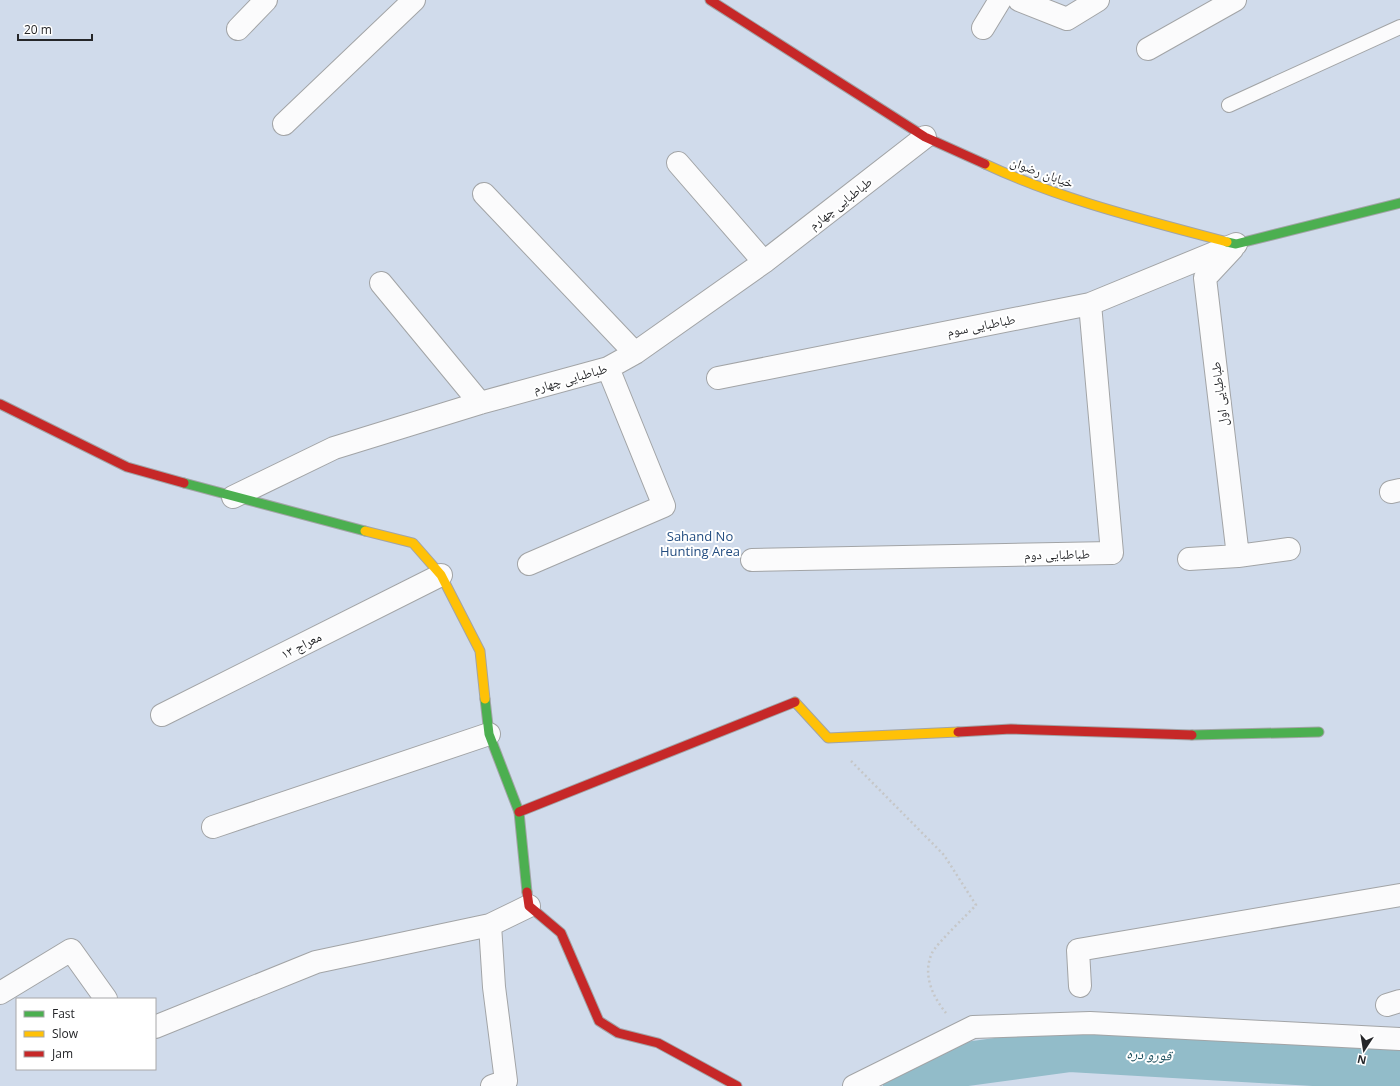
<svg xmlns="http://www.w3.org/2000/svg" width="1400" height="1086" viewBox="0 0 1400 1086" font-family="'Open Sans','Noto Naskh Arabic',sans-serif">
	<rect width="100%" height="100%" fill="#e5e7ea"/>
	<path fill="#d0dbeb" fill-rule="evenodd" d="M0,0H1400V1086H0ZM17,999H155V1069H17Z"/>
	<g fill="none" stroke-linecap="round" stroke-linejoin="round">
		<path stroke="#92bcc9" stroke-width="44" d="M905,1086L930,1069L1070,1050L1400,1069"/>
		<defs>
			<path id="lane" d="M1229,105L1400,27"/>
			<path id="street" d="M1019,0L1067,19L1098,0
				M983,28L1000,0
				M238,29L266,0
				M1148,49L1235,0
				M284,124L414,0
				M678,163L764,262
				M484,194L635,353
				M1233,248L1205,278L1238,556
				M381,283L480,403
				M718,378L1090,304L1236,244
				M1391,492L1400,490
				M233,497L334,448L480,403L608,368L635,353L764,262L925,137
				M1189,559L1238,556L1289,549
				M752,560L1112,553L1090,304
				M529,564L664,506L608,368
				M162,715L441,575
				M213,827L489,734
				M490,925L494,987L506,1081L492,1086
				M1080,986L1078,950L1400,895
				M0,993L71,950L106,999
				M1387,1005L1400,1001
				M155,1027L316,962L490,925L529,906
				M854,1086L973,1027L1090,1023L1400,1039"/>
			<path id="fast" d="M1227,242L1236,244L1400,203
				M184,483L365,531
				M485,699L489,734L519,812L527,892
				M1192,735L1319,732"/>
			<path id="slow" d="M985,164C1062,200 1145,220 1227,242
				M365,531L413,543L441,575L480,651L485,699
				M795,702L828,738L958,732"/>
			<path id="jam" d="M710,0L925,137L985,164
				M0,404L127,467L184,483
				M958,732L1011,729L1192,735
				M519,812L795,702
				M527,892L529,906L561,933L599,1021L618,1033L658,1043L737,1086"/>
		</defs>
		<use href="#lane" stroke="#a2a4a6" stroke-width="16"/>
		<use href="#street" stroke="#a2a4a6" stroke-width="24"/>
		<use href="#fast" stroke="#a2a4a6" stroke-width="11"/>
		<use href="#slow" stroke="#a2a4a6" stroke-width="11"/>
		<use href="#jam" stroke="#a2a4a6" stroke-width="11"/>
		<path stroke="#c6c7c8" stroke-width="2.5" stroke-dasharray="2 3" stroke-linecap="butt" d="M851,761L944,855L976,905C967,915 937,943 932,953C922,975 933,997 946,1013"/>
		<use href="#lane" stroke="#fbfbfc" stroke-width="14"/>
		<use href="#street" stroke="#fbfbfc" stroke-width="22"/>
		<use href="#fast" stroke="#4caf50" stroke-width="9"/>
		<use href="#slow" stroke="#ffc107" stroke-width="9"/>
		<use href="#jam" stroke="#c62828" stroke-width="9"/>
	</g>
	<g text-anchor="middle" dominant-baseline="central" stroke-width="4" stroke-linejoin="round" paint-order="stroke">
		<g font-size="13" fill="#252629" stroke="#fff">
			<text transform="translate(1042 172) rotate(20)">خیابان رضوان</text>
			<text transform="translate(840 203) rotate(-38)">طباطبایی چهارم</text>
			<text transform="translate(981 325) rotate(-11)">طباطبایی سوم</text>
			<text transform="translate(570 378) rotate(-16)">طباطبایی چهارم</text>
			<text transform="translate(1219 394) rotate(-97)">طباطبایی اول</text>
			<text transform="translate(1057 554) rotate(-1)">طباطبایی دوم</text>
			<text transform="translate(301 645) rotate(-27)">معراج ۱۳</text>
		</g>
		<g font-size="13" fill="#234d80" stroke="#fff">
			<text x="700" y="536">Sahand No<tspan x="700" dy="15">Hunting Area</tspan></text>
		</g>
		<g font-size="14" font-style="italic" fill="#1b4e5c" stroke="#fff">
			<text transform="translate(1149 1054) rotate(3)">قورو دره</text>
		</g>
	</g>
	<rect x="16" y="998" width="140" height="72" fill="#ffffff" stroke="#a8a8a9"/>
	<rect x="24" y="1011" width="20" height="6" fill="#4caf50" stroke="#a8a8a9"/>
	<text x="52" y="1018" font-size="12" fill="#252629">Fast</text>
	<rect x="24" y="1031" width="20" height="6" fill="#ffc107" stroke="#a8a8a9"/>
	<text x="52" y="1038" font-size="12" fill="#252629">Slow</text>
	<rect x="24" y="1051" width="20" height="6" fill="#c62828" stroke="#a8a8a9"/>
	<text x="52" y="1058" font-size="12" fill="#252629">Jam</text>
	<g transform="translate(1364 1050) rotate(192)" stroke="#ffffff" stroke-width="3" paint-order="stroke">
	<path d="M0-3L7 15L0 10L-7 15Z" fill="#252629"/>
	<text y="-6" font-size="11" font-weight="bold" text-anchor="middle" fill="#252629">N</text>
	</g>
	<path d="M18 34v6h74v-6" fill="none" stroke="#252629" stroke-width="2"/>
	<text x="24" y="34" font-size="12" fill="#252629" stroke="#ffffff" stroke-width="3" paint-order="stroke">20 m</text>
</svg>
